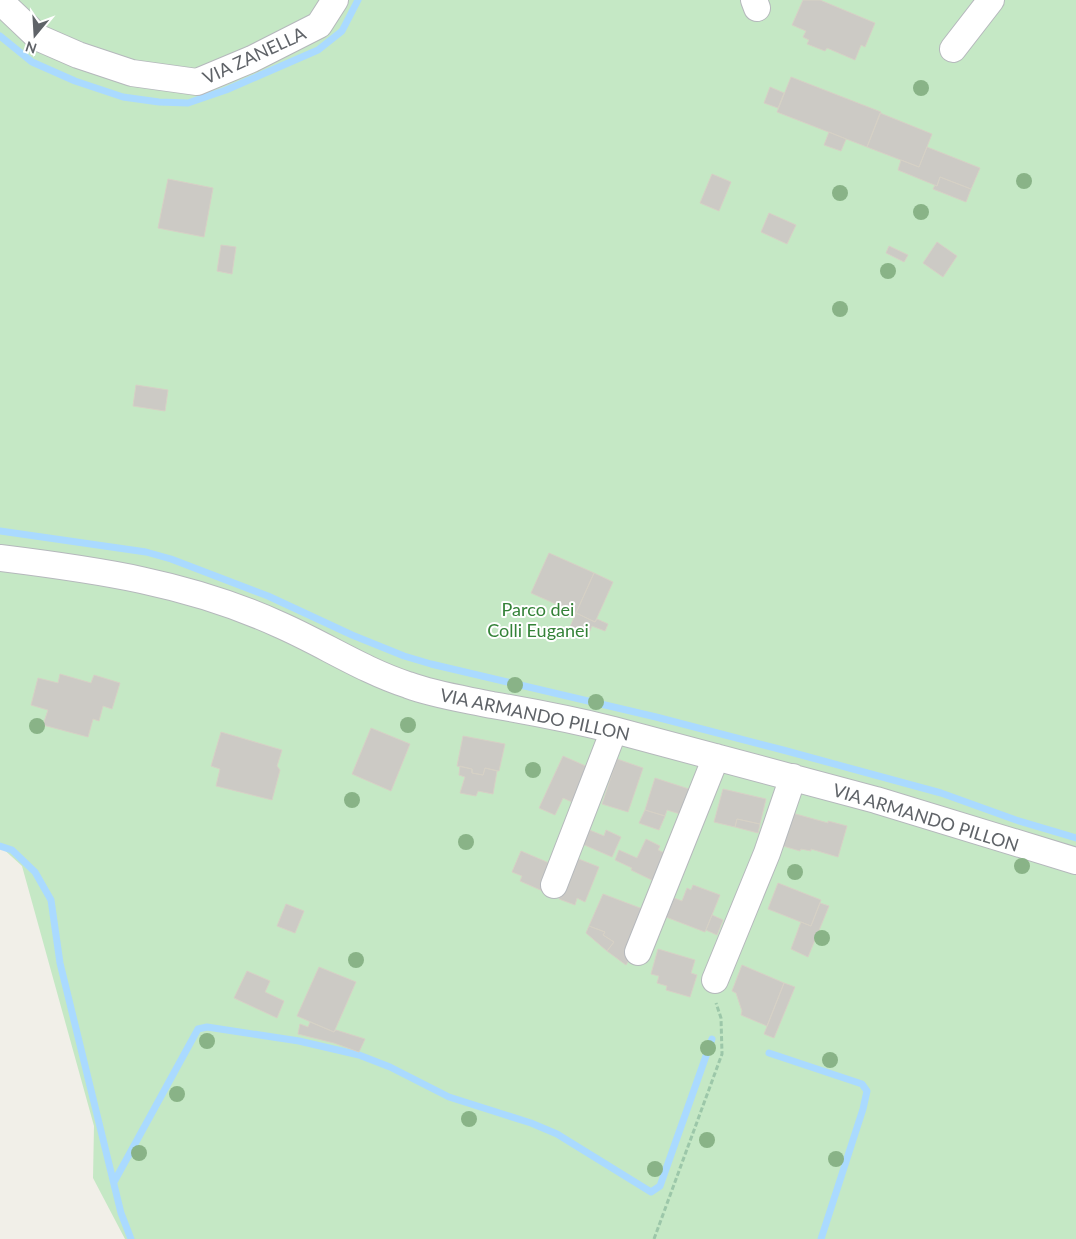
<svg xmlns="http://www.w3.org/2000/svg" width="1076" height="1239" viewBox="0 0 1076 1239" font-family="Lato,sans-serif">
	<rect width="100%" height="100%" fill="#f1efe8"/>
	<path fill="#c5e8c5" d="M0,0H1076V1239H125L93,1178L94,1126L22,866L0,846Z"/>
	<g fill="none" stroke-linecap="round" stroke-linejoin="round">
		<path stroke="#aadaff" stroke-width="7" d="M0,36L32,62L75,81L123,97L159,102L188,103L226,90L318,50L342,31L358,0
			M0,531L146,552L171,559L268,596L352,635L404,656L431,664L656,717L783,750L941,793L1016,820L1076,838
			M0,846L12,850L35,872L51,900L60,963L121,1213L131,1239
			M769,1053L862,1084L867,1091L863,1109L821,1239
			M114,1182L198,1029L207,1027L299,1041L359,1055L390,1067L449,1097L531,1123L557,1134L651,1192L660,1186L712,1039"/>
	</g>
	<path fill="#cccac5" stroke="#d6d1c6" d="M803,0H820L875,23L865,47L861,45L855,60L827,48L825,51L807,44L809,40L803,37L806,31L792,25Z
		M791,77L881,112L867,147L777,112Z
		M770,87L784,93L778,108L764,103Z
		M880,113L932,134L919,167L867,147Z
		M829,132L846,139L841,151L824,145Z
		M927,147L980,168L971,189L940,177L937,186L898,170L901,160L919,167Z
		M712,174L731,182L719,211L700,203Z
		M940,177L971,189L966,202L933,189L935,185L937,186Z
		M168,179L213,188L204,237L158,228Z
		M769,213L796,225L787,244L761,232Z
		M937,242L957,256L943,277L923,263Z
		M221,245L236,247L232,274L217,271Z
		M889,246L908,255L904,262L886,253Z
		M136,385L168,390L165,411L133,406Z
		M549,553L594,573L576,613L531,593Z
		M594,573L613,582L595,622L576,613Z
		M576,613L595,622L597,619L608,624L605,631L592,626L588,635L570,627Z
		M60,674L91,683L94,675L120,683L112,709L103,706L99,721L93,719L88,737L43,725L48,710L31,705L38,678L58,683Z
		M371,728L410,744L391,791L352,774Z
		M221,732L282,750L277,766L280,770L272,800L216,786L220,769L211,766Z
		M463,736L505,744L499,771L485,768L483,775L472,773V769L457,766Z
		M563,756L597,771L581,806L563,798L555,815L539,808Z
		M617,759L643,768L628,812L602,804Z
		M460,766L472,769V773L483,775L485,768L497,771L493,794L478,791L476,796L460,793L465,777L459,775Z
		M655,778L698,792L690,817L667,810L665,816L645,810Z
		M723,789L766,799L760,824L737,819L735,827L714,822Z
		M645,810L665,816L659,830L639,823Z
		M792,813L828,823V821L847,826L838,857L811,849V851L801,849L800,851L783,846Z
		M737,819L760,824L758,833L735,827Z
		M587,829L604,836L606,830L621,837L612,857L580,843Z
		M646,839L660,846L658,850L671,856L660,884L631,870L632,868L615,860L619,850L637,858Z
		M521,851L556,866L545,892L520,881L522,876L512,872Z
		M576,858L599,867L585,902L577,898L575,905L559,899Z
		M778,883L821,900L811,926L768,909Z
		M693,885L720,895L705,932L666,917L674,898L682,901L687,888L691,890Z
		M603,894L648,911L637,946L626,965L607,951L614,942L603,935L605,932L589,926Z
		M820,903L829,906L808,957L791,949L801,922L811,926Z
		M286,904L304,911L295,933L277,926Z
		M712,915L723,920L717,935L706,930Z
		M589,926L605,932L603,935L614,942L607,951L586,933Z
		M658,949L695,960L691,973L697,975L690,997L666,990L667,986L657,983L659,976L651,974Z
		M742,965L784,983L767,1026L741,1015L742,1011L736,993L732,991Z
		M319,967L356,982L334,1032L297,1016Z
		M247,971L270,981L265,992L284,1001L277,1018L234,998Z
		M784,983L795,987L774,1038L764,1034Z
		M310,1022L334,1032L336,1030L365,1039L359,1052L334,1043L298,1034L300,1024L308,1027Z"/>
	<g fill="none" stroke-linecap="round" stroke-linejoin="round">
		<defs>
			<path id="minor" d="M754,0L757,8
				M0,1L39,38L78,55L132,73L197,82L252,59L319,25L335,0
				M953,49L991,0
				M0,558C97,570 188,583 278,624C322,643 362,670 408,685C435,695 464,699 492,705C533,712 574,720 614,730L876,800L1076,861
				M554,885L614,730
				M638,952L716,757
				M715,980L767,853L793,777"/>
		</defs>
		<use href="#minor" stroke="#b5b8bc" stroke-width="28"/>
		<path stroke="#9cc7a9" stroke-width="3" stroke-dasharray="5 2.5" stroke-linecap="butt" d="M654,1239L722,1054L721,1018L716,1003"/>
		<use href="#minor" stroke="#fff" stroke-width="26"/>
	</g>
	<g fill="#89b387">
		<circle cx="921" cy="88" r="8"/>
		<circle cx="1024" cy="181" r="8"/>
		<circle cx="840" cy="193" r="8"/>
		<circle cx="921" cy="212" r="8"/>
		<circle cx="888" cy="271" r="8"/>
		<circle cx="840" cy="309" r="8"/>
		<circle cx="515" cy="685" r="8"/>
		<circle cx="596" cy="702" r="8"/>
		<circle cx="408" cy="725" r="8"/>
		<circle cx="37" cy="726" r="8"/>
		<circle cx="533" cy="770" r="8"/>
		<circle cx="352" cy="800" r="8"/>
		<circle cx="466" cy="842" r="8"/>
		<circle cx="1022" cy="866" r="8"/>
		<circle cx="795" cy="872" r="8"/>
		<circle cx="822" cy="938" r="8"/>
		<circle cx="356" cy="960" r="8"/>
		<circle cx="207" cy="1041" r="8"/>
		<circle cx="708" cy="1048" r="8"/>
		<circle cx="830" cy="1060" r="8"/>
		<circle cx="177" cy="1094" r="8"/>
		<circle cx="469" cy="1119" r="8"/>
		<circle cx="707" cy="1140" r="8"/>
		<circle cx="139" cy="1153" r="8"/>
		<circle cx="836" cy="1159" r="8"/>
		<circle cx="655" cy="1169" r="8"/>
	</g>
	<g text-anchor="middle" dominant-baseline="central" stroke-width="4" stroke-linejoin="round" paint-order="stroke">
		<g font-size="18" fill="#5f6368" stroke="#fff">
			<text transform="translate(254 55) rotate(-25)">VIA ZANELLA</text>
			<text transform="translate(535 714) rotate(12)">VIA ARMANDO PILLON</text>
			<text transform="translate(926 817) rotate(17)">VIA ARMANDO PILLON</text>
		</g>
		<g font-size="18" fill="#348238" stroke="#fff">
			<text x="538" y="609">Parco dei<tspan x="538" dy="21">Colli Euganei</tspan></text>
		</g>
	</g>
	<g transform="translate(35 35) rotate(198)" stroke="#ffffff" stroke-width="4" paint-order="stroke">
	<path d="M0-4L9 19L0 12L-9 19Z" fill="#5f6368"/>
	<text y="-8" font-size="14" font-weight="bold" text-anchor="middle" fill="#5f6368">N</text>
	</g>
</svg>
